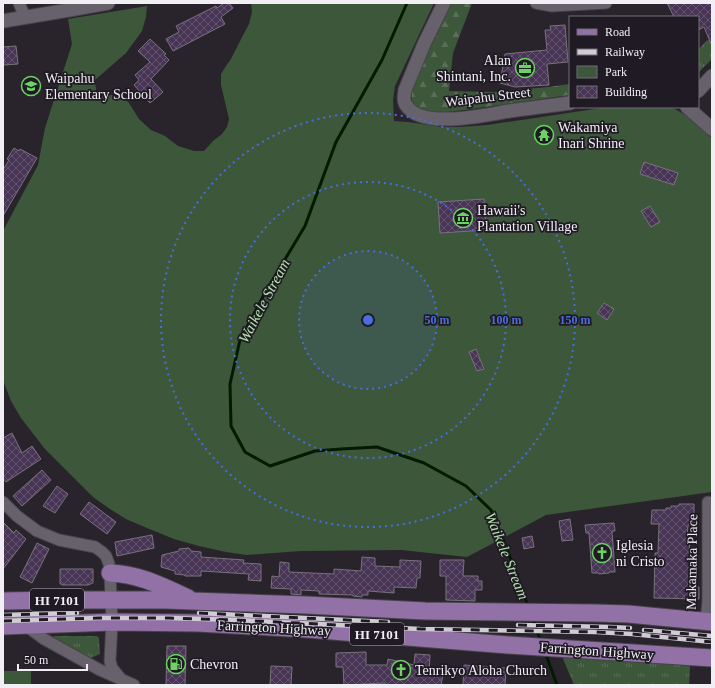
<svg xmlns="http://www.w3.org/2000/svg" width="715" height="688" viewBox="0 0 715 688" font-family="Georgia,serif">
	<defs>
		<pattern id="grass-tufts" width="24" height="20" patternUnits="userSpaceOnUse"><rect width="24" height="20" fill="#3d573a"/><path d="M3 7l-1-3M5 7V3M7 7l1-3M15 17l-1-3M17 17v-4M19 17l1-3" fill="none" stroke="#5a6f57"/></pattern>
		<pattern id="forest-firs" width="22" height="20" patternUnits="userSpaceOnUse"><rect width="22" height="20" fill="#3d573a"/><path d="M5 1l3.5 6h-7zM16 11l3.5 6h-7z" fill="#5a6f57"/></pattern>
		<pattern id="building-cross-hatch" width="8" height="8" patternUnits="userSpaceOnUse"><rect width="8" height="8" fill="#483555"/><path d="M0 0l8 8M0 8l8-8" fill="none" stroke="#63536e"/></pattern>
	</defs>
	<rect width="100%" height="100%" fill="#29242c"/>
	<path fill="url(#grass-tufts)" d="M712,38V59L698,73V50L706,41Z
		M54,636H97L99,638L100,654L91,658L85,657L52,638Z
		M561,654L643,660L690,666L689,685H574Z"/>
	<path fill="url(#forest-firs)" d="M451,3H472L453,53L449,91L496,92L548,87L570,84V95L464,110L438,113L422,110L415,105L412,102L411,94L415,79L424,58L437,34Z"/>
	<path fill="#3d573a" d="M251,3H434L395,86L393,100L394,121L408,122L442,127H458L487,125L608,107H670C686,113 699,127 712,138V492L546,515L467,557L401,550L301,551L247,555L226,552L199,546L174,539L147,528L126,519L110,509L93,497L45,449L31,431L21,418L11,401L3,380V231L38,165L45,128L72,44L68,19L147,6L146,17L142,31L126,53L95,80L97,98L111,95H121L129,103L139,119L151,130L165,136L178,146L194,151H204L213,141L222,134L227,127L229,119L221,85V74L226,66L231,59L239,43L249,24L252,12Z
		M3,671H31V685H3Z"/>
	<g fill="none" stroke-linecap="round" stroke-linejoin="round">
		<path stroke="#021a02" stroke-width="3" d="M407,3L382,60L336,142L305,226L266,291L240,340L230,384L231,426L245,452L270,466L315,451L341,449L377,447L424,463L466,486L491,510L507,549L528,606
			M533,619L541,642
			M545,652L557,685"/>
	</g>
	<path fill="url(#building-cross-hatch)" stroke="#78727c" d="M224,3H229L233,8L221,17L225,24L173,51L166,39L179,32L176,26L216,6L217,8Z
		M667,3H712V46L704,27L698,30V17H674Z
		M565,25L568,62L547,64L549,85L515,87L500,83L505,54L547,50L545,30H551L550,26Z
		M150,39L166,54L164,55L169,60L151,79L163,92L150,103L134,85L139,80L135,75L150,62L138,51Z
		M16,46L18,64L4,65L3,47Z
		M548,128L549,141H540L539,129Z
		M14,148L19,151L20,149L37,158L3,216V170L9,160L7,159Z
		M644,162L678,173L674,185L640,174Z
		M484,199L486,230L440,233L438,202Z
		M650,206L660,222L651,227L641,211Z
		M604,303L614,309L607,320L597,313Z
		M476,349L484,369L477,371L469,352Z
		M12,433L22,453L32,446L41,459L6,482L3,478V438Z
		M42,470L51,480L22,506L13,496Z
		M57,486L68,494L55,513L43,506Z
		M89,502L116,522L107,534L80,514Z
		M679,504H694V525H688L687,539L690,540L689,554H691L690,583H691V587H699V599L654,598L655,553H658L659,524H651L652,510H666V508H671V506H679Z
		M570,519L573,540L562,541L559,521Z
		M3,522L14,533L16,530L26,539L3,569Z
		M614,523L615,531H612L615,572H609V573L599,574V573H592L589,533H586L585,525Z
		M152,535L154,548L117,556L115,542Z
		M532,536L534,547L524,549L522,538Z
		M37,543L49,549L32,583L20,577Z
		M189,548L191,551L201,552V557L244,560L243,563L261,564V581L248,580L249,574L201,571V576H185V575L175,574V571L161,567L162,555L179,551V549Z
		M362,557L375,558V566L400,567V560L421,561L420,578H417L416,588L394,587V593L368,591V595H362V597L353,596V595L319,594V591L301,590V595L291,594V589L271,588L272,576L279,577L280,562L289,563V572L334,574V569L361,571Z
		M440,560H464L463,576H478V581H482V590H475V601L446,600V576H440Z
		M60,569H93V583L88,585H62V584H60Z
		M167,646H186L185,685H166Z
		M366,652V665H387L388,659L414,665L415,654L430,655L429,673L443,675L441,685H385V683L344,685L343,667H336V653Z
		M464,665L506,668L505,685H463Z
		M271,666L292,667L291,685H270Z"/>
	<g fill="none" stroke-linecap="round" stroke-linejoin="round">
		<defs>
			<path id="minor" d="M19,3L25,17
				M536,3L552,6L606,3
				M3,502L17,516L37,531L59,540L95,547L102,552L106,556L109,564L110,573L112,622L110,661L112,668L121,679
				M706,622L708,601V502
				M25,625L44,639L100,670L134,685"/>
			<path id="tertiary" d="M444,3L424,44L405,90C404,95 403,101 406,105C421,130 485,115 509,111C529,108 550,106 570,103
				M3,21L75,9L108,3
				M698,91L712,76
				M687,107L712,129"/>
			<path id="primary" d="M110,573C139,574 162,586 188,598
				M3,601L58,600H165L306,605L425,611L596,613L628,614L712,622
				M3,626L112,622L198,623L307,629L508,645L712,658"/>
		</defs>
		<use href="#minor" stroke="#48434b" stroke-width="13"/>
		<use href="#tertiary" stroke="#48434b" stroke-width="15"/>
		<use href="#primary" stroke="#48434b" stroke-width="19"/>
		<use href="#minor" stroke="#67616b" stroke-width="11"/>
		<use href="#tertiary" stroke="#67616b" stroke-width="13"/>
		<use href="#primary" stroke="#9271a6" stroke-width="17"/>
		<defs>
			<path id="rail" d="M199,613L388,622
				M3,615L77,613
				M3,621L98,618H169L236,620L420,629L596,632L632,634L712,642
				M518,625L610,627L630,628
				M644,630L712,636"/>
		</defs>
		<use href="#rail" stroke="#d0ccd3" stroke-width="4.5"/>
		<use href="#rail" stroke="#1f1a23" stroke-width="3" stroke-dasharray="9" stroke-linecap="butt"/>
	</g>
	<circle cx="368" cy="320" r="69" fill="#476ede" fill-opacity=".12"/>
	<g fill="none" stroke="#476ede" stroke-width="2" stroke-dasharray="2 4">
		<circle cx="368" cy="320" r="69"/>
		<circle cx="368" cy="320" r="138"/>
		<circle cx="368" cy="320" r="207"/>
	</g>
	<defs>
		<symbol id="office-ring" viewBox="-11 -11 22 22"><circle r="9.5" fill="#1f1a23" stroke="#6bd362" stroke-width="1.5"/><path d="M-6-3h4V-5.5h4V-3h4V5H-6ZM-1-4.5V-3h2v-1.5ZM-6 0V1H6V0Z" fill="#6bd362"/></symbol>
		<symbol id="school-ring" viewBox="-11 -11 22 22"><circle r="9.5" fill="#1f1a23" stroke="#6bd362" stroke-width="1.5"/><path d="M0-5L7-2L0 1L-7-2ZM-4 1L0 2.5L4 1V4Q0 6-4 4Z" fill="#6bd362"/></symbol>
		<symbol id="temple-ring" viewBox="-11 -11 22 22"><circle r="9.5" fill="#1f1a23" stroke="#6bd362" stroke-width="1.5"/><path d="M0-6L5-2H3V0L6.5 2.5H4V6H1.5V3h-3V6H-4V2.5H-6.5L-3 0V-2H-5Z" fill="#6bd362"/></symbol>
		<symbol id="museum-ring" viewBox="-11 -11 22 22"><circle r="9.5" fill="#1f1a23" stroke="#6bd362" stroke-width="1.5"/><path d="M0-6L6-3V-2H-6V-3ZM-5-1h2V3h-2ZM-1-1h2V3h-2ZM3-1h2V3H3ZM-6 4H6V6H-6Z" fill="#6bd362"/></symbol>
		<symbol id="church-ring" viewBox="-11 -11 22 22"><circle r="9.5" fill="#1f1a23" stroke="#6bd362" stroke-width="1.5"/><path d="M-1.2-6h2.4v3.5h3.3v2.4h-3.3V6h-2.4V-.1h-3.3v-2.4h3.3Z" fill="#6bd362"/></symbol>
		<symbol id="fuel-ring" viewBox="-11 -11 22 22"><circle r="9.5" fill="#1f1a23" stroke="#6bd362" stroke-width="1.5"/><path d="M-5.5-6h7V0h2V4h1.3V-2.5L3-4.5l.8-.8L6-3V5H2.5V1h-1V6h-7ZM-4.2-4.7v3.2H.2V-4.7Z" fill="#6bd362"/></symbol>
	</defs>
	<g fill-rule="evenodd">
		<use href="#office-ring" x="514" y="57" width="22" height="22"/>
		<use href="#school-ring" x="20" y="75" width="22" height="22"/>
		<use href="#temple-ring" x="533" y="124" width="22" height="22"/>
		<use href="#museum-ring" x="452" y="207" width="22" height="22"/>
		<use href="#church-ring" x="591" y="542" width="22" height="22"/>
		<use href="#fuel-ring" x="165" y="653" width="22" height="22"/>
		<use href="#church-ring" x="390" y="659" width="22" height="22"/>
	</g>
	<g text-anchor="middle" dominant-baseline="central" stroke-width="3.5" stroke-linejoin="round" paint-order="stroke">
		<g fill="#1f1a23" stroke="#b2aeb5" stroke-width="1">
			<rect x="30" y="589" width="54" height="22" rx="3"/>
			<rect x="350" y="623" width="54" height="22" rx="3"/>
		</g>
		<g font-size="13" font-weight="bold" fill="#f1eef4">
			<text x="57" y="600">HI 7101</text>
			<text x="377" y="634">HI 7101</text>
		</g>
		<g font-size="14" fill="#f1eef4" stroke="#1f1a23" text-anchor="start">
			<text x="511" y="60" text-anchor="end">Alan<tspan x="511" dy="16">Shintani, Inc.</tspan></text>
			<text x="45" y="78">Waipahu<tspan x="45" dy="16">Elementary School</tspan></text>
			<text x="558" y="127">Wakamiya<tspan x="558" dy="16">Inari Shrine</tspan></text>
			<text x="477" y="210">Hawaii's<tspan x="477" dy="16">Plantation Village</tspan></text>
			<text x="616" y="545">Iglesia<tspan x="616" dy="16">ni Cristo</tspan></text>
			<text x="190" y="664">Chevron</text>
			<text x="415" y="670">Tenrikyo Aloha Church</text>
		</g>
		<g font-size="14" fill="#f1eef4" stroke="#1f1a23">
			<text transform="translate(488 97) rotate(-7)">Waipahu Street</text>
			<text transform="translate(692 562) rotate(-89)">Makamaka Place</text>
			<text transform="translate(274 628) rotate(3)">Farrington Highway</text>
			<text transform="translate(597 651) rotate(4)">Farrington Highway</text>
		</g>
		<g font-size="15" font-style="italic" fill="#b4e4ae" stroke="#1f1a23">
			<text transform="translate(264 301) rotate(-62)">Waikele Stream</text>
			<text transform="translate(507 556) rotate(68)">Waikele Stream</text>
		</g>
	</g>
	<circle cx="368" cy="320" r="6" fill="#476ede" stroke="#1f1a23" stroke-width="2"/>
	<g font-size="12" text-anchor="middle" font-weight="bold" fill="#476ede" stroke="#1f1a23" stroke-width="3.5" stroke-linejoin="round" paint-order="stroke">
		<text x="437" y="324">50 m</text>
		<text x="506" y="324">100 m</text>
		<text x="575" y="324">150 m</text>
	</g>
	<rect width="715" height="688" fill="none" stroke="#f1eef4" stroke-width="8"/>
	<rect x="569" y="16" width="130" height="92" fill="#1f1a23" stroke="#736f77"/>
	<rect x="577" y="29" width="20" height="6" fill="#9271a6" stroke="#736f77"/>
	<text x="605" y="36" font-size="12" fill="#f1eef4">Road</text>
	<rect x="577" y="49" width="20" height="6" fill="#d0ccd3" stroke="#736f77"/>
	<text x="605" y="56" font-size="12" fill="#f1eef4">Railway</text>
	<rect x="577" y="66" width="20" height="12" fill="#3d573a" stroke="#736f77"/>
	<text x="605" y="76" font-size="12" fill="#f1eef4">Park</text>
	<rect x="577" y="86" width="20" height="12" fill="url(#building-cross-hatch)" stroke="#736f77"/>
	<text x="605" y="96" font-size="12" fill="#f1eef4">Building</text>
	<path d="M18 664v6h69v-6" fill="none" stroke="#f1eef4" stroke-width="2"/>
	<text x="24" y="664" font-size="12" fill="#f1eef4" stroke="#1f1a23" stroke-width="3" paint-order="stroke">50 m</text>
</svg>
